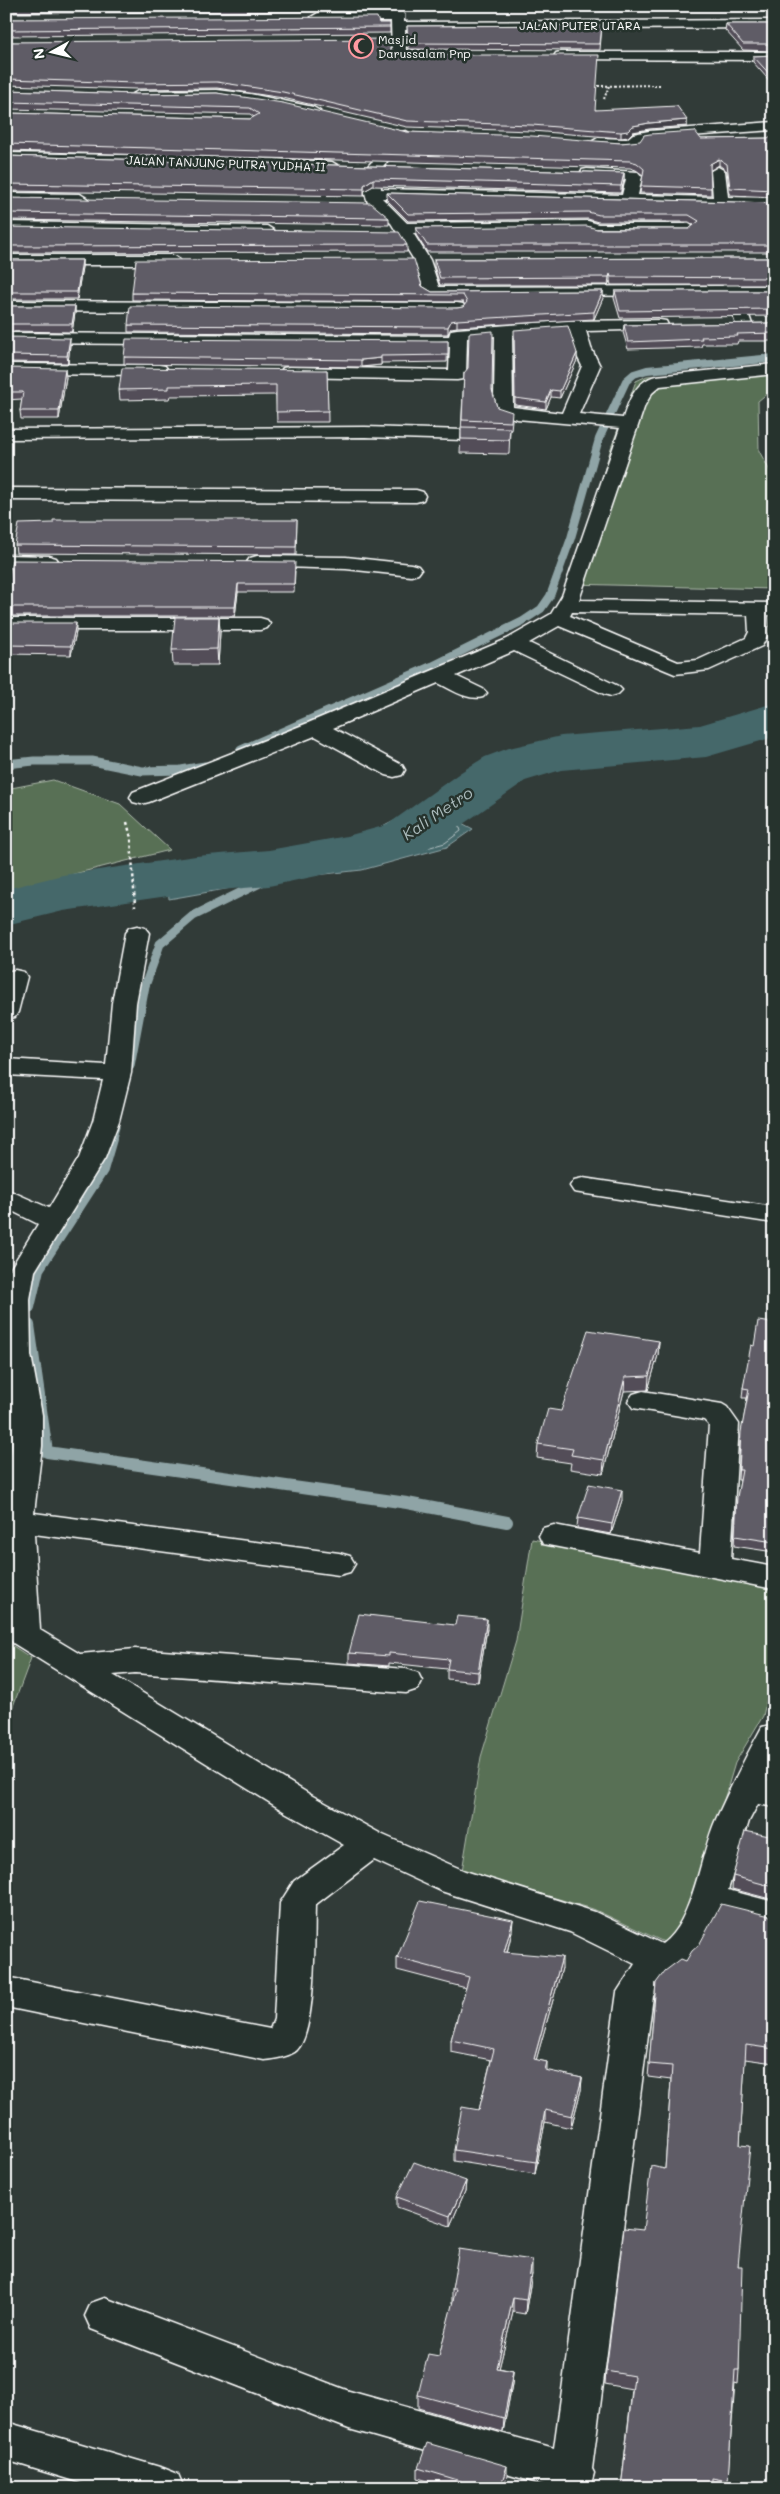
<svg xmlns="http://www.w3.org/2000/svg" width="780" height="2494" viewBox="0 0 780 2494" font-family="Mali,sans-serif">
	<rect width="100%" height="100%" fill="#313b38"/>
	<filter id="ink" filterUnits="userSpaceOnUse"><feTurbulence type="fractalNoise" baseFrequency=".02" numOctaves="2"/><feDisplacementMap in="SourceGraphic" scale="10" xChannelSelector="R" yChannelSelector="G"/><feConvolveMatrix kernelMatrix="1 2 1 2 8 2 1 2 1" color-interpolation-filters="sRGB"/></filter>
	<g filter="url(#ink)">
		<path fill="#587055" stroke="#acb8aa" d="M773,366L774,388L758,401L759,451L774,478V589L570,584L611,448L636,381L647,376Z
			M53,780L120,804L170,850L6,891V789Z
			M6,1357L18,1401L6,1531Z
			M532,1539L774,1584V1666L763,1716L735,1763L685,1931L664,1942L593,1909L462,1871L481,1757L516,1641Z
			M6,1551L7,1642L31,1658L6,1725Z"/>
		<path fill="#45686b" stroke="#8fa4a6" d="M426,804L473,829L447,847L362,870L288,878L169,899L167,873L238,863L375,831Z"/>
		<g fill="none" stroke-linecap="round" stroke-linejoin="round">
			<path stroke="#b5c3c4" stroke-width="1" d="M426,810L460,828L461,831L445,843L361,866L288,873L176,892L173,890L174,877L239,868L376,836Z
				M426,817L449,829V832L442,837L360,859L310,862L312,859L380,842Z
				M426,825L432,828V832L412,836V832Z"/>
			<path stroke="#8fa4a6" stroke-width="8" d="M428,668L523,621L541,609L550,596L571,538L599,439L626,381L634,374L647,370L774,358"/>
			<path stroke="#8fa4a6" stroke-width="9" d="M241,750L430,667
				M6,764L34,761H92L142,771L181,770L205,766
				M130,1066L145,986L160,944L193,916L262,882L253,870
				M111,1141L115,1127"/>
			<path stroke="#8fa4a6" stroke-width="12" d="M29,1307L38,1269L102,1170L111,1139
				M29,1325L47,1452L407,1503L507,1522"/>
			<path fill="#45686b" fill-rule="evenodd" d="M774,703V737L706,757L561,770L525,781L427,849L374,864L269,886L196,892L63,911L6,925V889L63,875L196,856L269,850L347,836L387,825L461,772L485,757L509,748L561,736L700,725Z"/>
			<defs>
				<path id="minor" d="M390,6H404V22L774,20V28L405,30L406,51H436L443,55C437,61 398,61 392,55L391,21H318L311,17L318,13H391Z
					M561,52H774V60L556,59L554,56L556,53Z
					M217,90L250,94L313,107L320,111L313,115L250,102L217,98L138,99L131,95L138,91Z
					M774,122V130L649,139C641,141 638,147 631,148L598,146L591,142L598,138L627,139L633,134L649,131Z
					M406,131L413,135L380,169L381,189L622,195L626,179L582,176L580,173L582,170L587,169L638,172L642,177L638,195L713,197L711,171L718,167L725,171L728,197L774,198V208L382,198L407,223L588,221L598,224H689L697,229L689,234H597L587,231L413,233L430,260L439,287L723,286L721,281L729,276L735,278L739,286H774V296H742L752,324L750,328H738L736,324L726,296L426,295L414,260L391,223L368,203L365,193L366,168L401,132Z
					M6,153L232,157L332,162L339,166L332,170L232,165L6,161Z
					M6,193L80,194L88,199L80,204L6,203Z
					M6,222L267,226L275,231L267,236L6,232Z
					M6,255H172L180,260L172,265H6Z
					M6,301L457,303L463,304L465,308L463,312L457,313L6,311Z
					M660,320L666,321L668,325L666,329L586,331L591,348L600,366L579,414L623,418C629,400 636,381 656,376L774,364V374L660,386L652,393L645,405L579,600L774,603V615H768L769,632L762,646L709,670L675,674L559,626L529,643L618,686L622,690L618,694L611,696L604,694L514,651L456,676L483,689L487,693L483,697C468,701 452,690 438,683L333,728L402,765L405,770L402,775L394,777L386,775L315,736L149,802L141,804L133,802L130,797L133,792L308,723L507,639L551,614L562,596L620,428L517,419L499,414L494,397L495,336L467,338L466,375L463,379L457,380L289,377L283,376L280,372L283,368L289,367L449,370L450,346L6,343V333L449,336L451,330L457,329L562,321ZM569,331L573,348L582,366L562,413L513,407L512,335ZM572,612L748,615L749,632L746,638L698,660L678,662L570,616Z
					M6,364L159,365L165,366L168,370L165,374L159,375L6,374Z
					M365,427L498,431L504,432L507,436L504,440L498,441L365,437L6,439V429Z
					M6,488L416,490L423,492L425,496L423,500L416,502L6,500Z
					M6,555L49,556L56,558L59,562L56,566L49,568L6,567Z
					M257,556L346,557L411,564L418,566L421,570L418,574L411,576L346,569L250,566L247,562L250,558Z
					M6,618H260L267,620L270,624L267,628L260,630H6Z
					M137,926L145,928L149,933L136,1003L131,1073L119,1121L105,1158L35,1271L30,1299L31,1355L42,1415V1446L34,1513L339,1553L350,1556L355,1564L350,1572L339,1575L34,1534L40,1630L80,1654L135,1649L406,1669L418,1673L422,1681L418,1689L406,1693L135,1673L113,1675L309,1794L383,1835L465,1871L595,1912L662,1944C694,1921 700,1854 716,1819C730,1788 745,1758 762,1727L774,1724V1771L769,1780L774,1781V1807L758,1804L749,1821L728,1890L774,1902V1930L718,1915L696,1958L662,1983L653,1996L592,2469L594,2473L590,2488H548V2486L349,2429L91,2329L85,2316L91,2303L105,2298L349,2391L554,2448L617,1992L635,1964L570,1932L441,1891L374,1860L315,1905C314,1935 317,2030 297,2050C289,2057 274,2059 264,2060L6,2007V1977L270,2029L274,2019L280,1903L294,1881L344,1845L285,1812L13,1643L8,1635L6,1492L12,1446V1415L6,1378V1276L38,1224L6,1208V1189L49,1208L79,1158L93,1121L103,1080L6,1075V1059L106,1065L112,1003L125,933L129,928Z
					M15,970L24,972L27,977L18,1012L15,1017L6,1019V972Z
					M583,1178L774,1207V1223L574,1192L570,1186L574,1180Z
					M643,1391L722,1404L727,1407L739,1424L731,1559L774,1567V1589L543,1544L539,1536L543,1528L554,1525L700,1553L709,1425L704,1420L633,1408L628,1401L633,1394Z
					M6,2422L163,2468L178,2474L184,2488H97L6,2460Z"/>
			</defs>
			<use href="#minor" stroke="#fff" stroke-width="3"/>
			<path stroke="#fff" stroke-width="2" stroke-dasharray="2 2" stroke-linecap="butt" d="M594,86L660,85
				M604,99L609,86"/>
			<path stroke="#fff" stroke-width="2.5" stroke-dasharray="3 3" stroke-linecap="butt" d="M127,822L131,838L135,907"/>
			<use href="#minor" fill="#26332d" fill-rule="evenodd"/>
		</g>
		<path fill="#524e58" stroke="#fff" d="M6,6H373V11L6,13Z
			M6,19L390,23V33L6,36Z
			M726,24H774V51L743,50L725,30Z
			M602,25L600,50L408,49L407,26Z
			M6,42L390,49L399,55L595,110L687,120V126L649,129L633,132L628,137L621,138L532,131L407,127L283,98L217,88L136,89L6,85Z
			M774,55V86L753,62V56Z
			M6,90L136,94L217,93L407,132L621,143L701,139L774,138V197L730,195L727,171L719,165L710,171L711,188V195L640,193L643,175L636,170L630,168L6,151V113L250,119L254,117L250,114L6,109Z
			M771,102H774V113L770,108Z
			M6,156L624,173V180L621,193L373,186L364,191V196L6,191Z
			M387,193L774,203V252H427L416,235V228L689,229L694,225L689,222H598L588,219L408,221L387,200Z
			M6,198L389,218V225L6,220Z
			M6,227L407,245V252L6,253Z
			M774,258V285H611L610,281L608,285H440L434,266V259Z
			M6,260H82V267L77,299H6Z
			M422,286L432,292L603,291V298L594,319L457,327L451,328L448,334L128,332V325L457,308L463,307L465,305L463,302L132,300V293Z
			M615,291H774V316L620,318L614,298Z
			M6,306H75V313L72,332L6,331Z
			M774,323V341H738L737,344H702L701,347L628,349L623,332L624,325Z
			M6,337L70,345L68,363L6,362Z
			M514,337L577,353V360L560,398L551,397L546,409L515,405Z
			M448,341L447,362L381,363V365L361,367L124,364V357Z
			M6,368L66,377L59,419H21L20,411L22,399L6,400Z
			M327,370L328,422H277L276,395L170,396L169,399L120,400L119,390Z
			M464,373L492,390L497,407L512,420L511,430H510L509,454L460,453Z
			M297,520L296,555L16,553L15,545Z
			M295,571L294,592H238L235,616H6V592Z
			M219,617L220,632L218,665H173L172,650Z
			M6,623L76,632L71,655L6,654Z
			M774,1323V1552L734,1546L736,1507L740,1480H738L740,1442L747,1398H742L743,1388L754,1346Z
			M659,1341L658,1355L648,1390L624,1391L603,1474L570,1469L571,1463L537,1458L538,1444L561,1411Z
			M622,1500L611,1534L577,1528L578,1518Z
			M487,1629L478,1682L447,1679V1669L389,1663V1666L349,1663V1653Z
			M774,1837V1900L732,1889L733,1876Z
			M774,1917V2063L745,2059L740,2145L738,2266L739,2370L738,2384L735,2383L727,2488H621L632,2389L605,2384L606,2371L643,2230L665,2169L671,2080L648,2077L656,1983L686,1961Z
			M512,1931L507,1953L562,1968L536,2060L547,2062V2071L582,2078L581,2090L571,2128L545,2122L535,2174L454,2161V2150L479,2110L491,2060L451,2052V2040L466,1988L397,1970V1958Z
			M466,2181L465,2191L450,2226L397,2207V2197Z
			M532,2274L525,2314L513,2312L499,2368L513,2371L512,2384L503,2432L418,2408V2395L439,2356L453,2303H452V2289Z
			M418,2468L507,2476L503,2488H451L418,2478Z"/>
		<path fill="#424047" stroke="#fff" d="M687,120V126L649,129L633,132L628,137L621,138V132L633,126L649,123Z
			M719,159V165L709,171L710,164Z
			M624,173V180L621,193V186Z
			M373,179V186L364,191V185Z
			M82,260V267L77,299V292Z
			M610,274V281L608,285L609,277Z
			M603,291V298L594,319V312Z
			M75,306V313L72,332V324Z
			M457,320V327L451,328L448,334V327L451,321Z
			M70,338V345L68,363L67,356Z
			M577,353V360L560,398V391Z
			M381,358V365L361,367V360Z
			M65,369L66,377L59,419V411Z
			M551,390V397L546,409V402Z
			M238,584V592L235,616V607Z
			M219,617L220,632L218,665L217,649Z
			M76,623V632L71,655V646Z
			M659,1341L658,1355L648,1390L649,1376Z
			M625,1377L624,1391L603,1474L604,1460Z
			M622,1490V1500L611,1534L612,1524Z
			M487,1619V1629L478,1682V1672Z
			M513,1920L512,1931L504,1964V1952Z
			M562,1957V1968L533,2071L534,2059Z
			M582,2078L581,2090L571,2128L572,2116Z
			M545,2110V2122L535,2174L536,2162Z
			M466,2181L465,2191L450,2226V2216Z
			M532,2260V2274L525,2314L526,2300Z
			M513,2298V2312L496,2381L497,2368Z
			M513,2371L512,2384L503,2432L504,2418Z
			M507,2466V2476L503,2488H500Z"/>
		<path fill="#5f5b66" stroke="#fff" d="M6,6H155L6,7Z
			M377,17L379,23H390V27L6,30V19Z
			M726,24H774V44H743Z
			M602,25L600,44L408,43L407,26Z
			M390,39V49L399,55H599L595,110L677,106L687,120L649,123L633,126L628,131L621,132L532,125L407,121L283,92L217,82L136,83L6,79V42Z
			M774,55V79L753,56Z
			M6,90L136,94L217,93L283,103L407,132L532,136L621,143L640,141L644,135L650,134L695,131L701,139L774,138V190L730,188L727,164L719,159L710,164L711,188L641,186L644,169L637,163L630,161L6,144V113L250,119L259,114L250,108L6,102Z
			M6,156L624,173L621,186L373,179L364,185V189L6,184Z
			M387,193L774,203V245H427L416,228L587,226L597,229H689L699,221L689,215H599L588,212L408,214Z
			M6,198L371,203L389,218L6,213Z
			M6,227L399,232L407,245L6,246Z
			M774,258V278L611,277L610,274L609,277L440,278L434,259Z
			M414,259L422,286L432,292L603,291L594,312L457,320L451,321L448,327L128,325L130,306L457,308L463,307L467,302L463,295L132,293L136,260Z
			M6,260H82L77,292H6Z
			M615,291H774V309L620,311Z
			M6,306H75L72,324H6Z
			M774,323V333L737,334L738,336L701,337L702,339L628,342L624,325Z
			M568,326L577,353L560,391L551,390L546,402L515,398L514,330Z
			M493,331L492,390L497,407L512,412L511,422L462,420L464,373L468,368L469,333Z
			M6,337L70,338L67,356L6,355Z
			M126,339L448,341V355L381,356V358L361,360L124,357Z
			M6,368L65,369L59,411H20L23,392H6Z
			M122,368L327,370L328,411L276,412V385L169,386V389L119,390Z
			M461,427L510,428L509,440L461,439Z
			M53,520H297L296,547L15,545L19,524L53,523Z
			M12,560L295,562L294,584H238L235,607H6V592Z
			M175,617H219L217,649L172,650Z
			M6,623H76L71,646L6,645Z
			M758,1321L774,1323V1542L735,1536L737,1497L742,1470H739L741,1432L749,1389L743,1388L751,1345L754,1346Z
			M588,1330L659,1341L649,1376L625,1377L604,1460L571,1455L573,1449L538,1444L548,1409L561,1411Z
			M589,1484L622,1490L612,1524L578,1518Z
			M359,1614L455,1625L457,1616L487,1619L478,1672L447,1669L449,1659L389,1653V1656L349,1653Z
			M745,1831L774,1837V1887L733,1876Z
			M420,1901L513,1920L504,1952L562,1957L534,2059L547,2062L545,2070L582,2078L572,2116L545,2110L536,2162L454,2150L462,2107L479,2110L494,2049L451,2040L469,1977L397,1958Z
			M721,1904L774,1917V2049L746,2045L740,2145L750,2146L738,2266H742L739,2370H735L728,2481L712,2478V2488H621L634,2376L606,2371L624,2228L643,2230L651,2166L665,2169L672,2066L649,2064L656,1983L665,1971L681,1959L686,1961L692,1951L699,1945Z
			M414,2162L466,2181L450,2216L397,2197Z
			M459,2249L532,2260L526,2300L513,2298L497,2368L513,2371L504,2418L418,2395L428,2354L439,2356L456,2289H452Z
			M427,2443L507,2466L500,2488H459L461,2481L418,2468Z"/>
	</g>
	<defs>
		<symbol id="mosque-ring" viewBox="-11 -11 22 22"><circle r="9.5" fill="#26332d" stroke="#ff9aa2" stroke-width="1.5"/><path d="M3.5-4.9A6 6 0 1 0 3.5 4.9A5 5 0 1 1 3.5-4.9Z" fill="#ff9aa2"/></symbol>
	</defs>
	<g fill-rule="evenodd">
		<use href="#mosque-ring" x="347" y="32" width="28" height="28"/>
	</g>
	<g text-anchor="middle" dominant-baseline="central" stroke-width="5" stroke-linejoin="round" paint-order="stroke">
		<g font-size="12" fill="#fff" stroke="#26332d">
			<text x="580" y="25">JALAN PUTER UTARA</text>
			<text transform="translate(226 163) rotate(2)">JALAN TANJUNG PUTRA YUDHA II</text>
		</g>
		<g font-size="12" fill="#fff" stroke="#26332d" text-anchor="start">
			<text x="378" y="39">Masjid<tspan x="378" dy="14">Darussalam Pnp</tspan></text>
		</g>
		<g font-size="16" font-style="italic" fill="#abbbbc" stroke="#26332d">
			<text transform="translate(437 813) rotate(-34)">Kali Metro</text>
		</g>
	</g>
	<rect width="780" height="2494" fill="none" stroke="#26332d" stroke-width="25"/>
	<rect x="12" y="12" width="755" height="2469" fill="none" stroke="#fff" stroke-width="2" filter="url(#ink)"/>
	<g transform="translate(52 52) rotate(262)" stroke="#26332d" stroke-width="4" paint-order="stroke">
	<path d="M0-4L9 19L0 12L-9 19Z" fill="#ffffff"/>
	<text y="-8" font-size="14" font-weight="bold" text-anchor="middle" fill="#ffffff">N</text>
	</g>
</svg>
